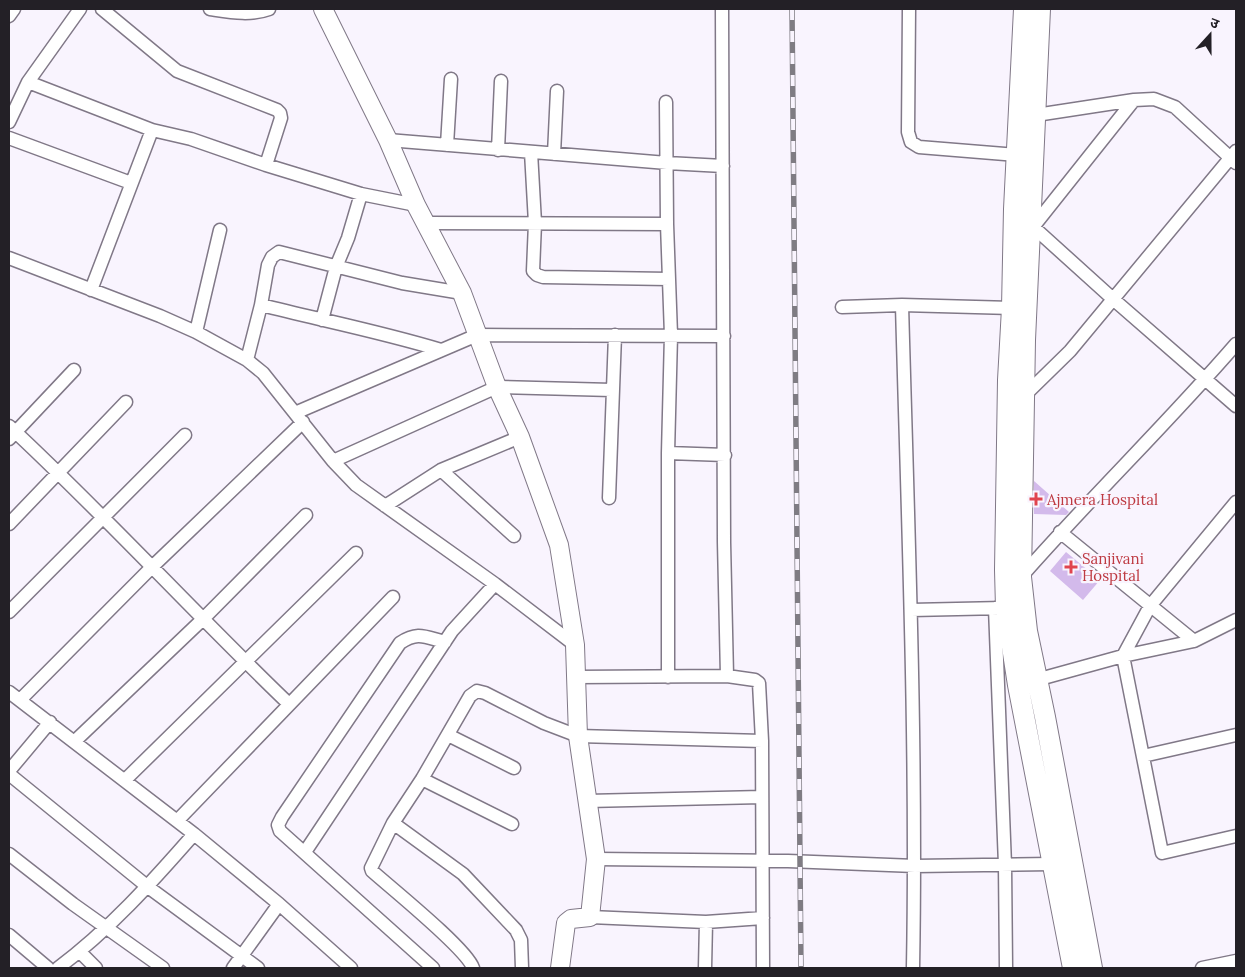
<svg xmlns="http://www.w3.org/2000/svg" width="1245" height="977" viewBox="0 0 1245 977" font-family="Lora,'Noto Sans Devanagari',serif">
	<rect width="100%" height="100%" fill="#f9f4fe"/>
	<path fill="#d3baeb" d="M1034,481L1069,512L1066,515L1034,514Z
		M1066,552L1100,580L1083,600L1050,571Z"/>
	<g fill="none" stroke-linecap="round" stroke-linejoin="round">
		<defs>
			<path id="street" d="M102,9L177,71L277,110L280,113L281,118L266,165
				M210,9C230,12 250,16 269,9
				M722,9L724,542L727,676
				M909,9L908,132L911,142L919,147L1017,155
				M9,16L14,9
				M28,82L152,130L191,139L266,165L361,194L416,205
				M666,102L667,224L671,335L668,453V677
				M1036,115L1134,100L1154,99L1175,107L1236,163
				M9,122L28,82L80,9
				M9,138L131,183
				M388,140L667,163L723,166
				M447,145L451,79
				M498,150L501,81
				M531,152L535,223L533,271L537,275L543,277L669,279
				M554,154L557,91
				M426,223L667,224
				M1030,224L1113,299L1236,406
				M1033,227L1134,100
				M9,258L160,316L196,332L247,360L263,373L333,461L356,485L495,584L575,645
				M91,290L152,130
				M261,305C321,320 382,332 441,350
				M842,307L902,305
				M322,320L336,267L348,238L361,194
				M196,332L220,230
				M247,360L261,305L268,265L272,257L279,252L402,283L462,293
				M1024,396L1070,351L1236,151
				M295,413L477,335L724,336
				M9,426C105,515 194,613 289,704
				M9,439L74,370
				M668,453L725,455
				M333,461L497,387L612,390
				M441,470L514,536
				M609,498L615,335
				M385,506L441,470L520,437
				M9,524L126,402
				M1060,532L1194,641
				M1021,577C1091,497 1167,424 1236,344
				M995,608L1005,865L1006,968
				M911,610L1003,608
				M9,612L185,435
				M1123,656L1150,606L1236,502
				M1123,656L1194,641L1236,620
				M576,677L727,676L755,680L759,683L762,741L763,968
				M1036,680L1123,656L1162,853L1236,836
				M9,692L194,834L279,904L351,968
				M21,699L153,566L303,422
				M448,735L514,768
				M75,741L203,619L306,515
				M1143,756L1236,735
				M9,771L50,722
				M9,774L148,887L258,968
				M422,779L512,824
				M125,780L356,553
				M587,801L762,797
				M177,821L393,597
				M393,823L463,874L516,930L521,940L522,968
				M305,852L452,631L495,584
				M9,854L73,904L163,968
				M596,859L788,861L915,866L1052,864
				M590,917L706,922L763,918
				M9,935L48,968
				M80,952L96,968
				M58,968C109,930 152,882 194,834
				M233,968L279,904
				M433,968L280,831L278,825L282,817L400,643C418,631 425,637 445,642
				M473,968C467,949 391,888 372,871L371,868L393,823L422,779L470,696L477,691L485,693L544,723L578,736L762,741
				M705,968L706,922
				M913,968C917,747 908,526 902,305L1012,308
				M1202,968L1236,961"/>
			<path id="secondary" d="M323,9L388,140L416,205L462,293L497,387L520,437L559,545L575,645L578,736L596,859L590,917L571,919L566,923L560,968"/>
			<path id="primary" d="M1024,9L1014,209L1012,308L1008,380L1005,570L1006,608L1018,685L1073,968
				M1040,9L1025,340L1021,577L1027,631L1045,717L1092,968"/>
		</defs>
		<use href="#street" stroke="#807887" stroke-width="15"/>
		<use href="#secondary" stroke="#807887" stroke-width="20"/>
		<use href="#primary" stroke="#807887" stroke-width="22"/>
		<use href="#street" stroke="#fff" stroke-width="12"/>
		<use href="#secondary" stroke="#fff" stroke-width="18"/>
		<use href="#primary" stroke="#fff" stroke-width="20"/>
		<defs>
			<path id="rail" d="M792,9L801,968"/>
		</defs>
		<use href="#rail" stroke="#7f7c83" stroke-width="5.5"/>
		<use href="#rail" stroke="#f9f4fe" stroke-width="4" stroke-dasharray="11" stroke-linecap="butt"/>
	</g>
	<g fill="#e0444e" stroke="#f9f4fe" stroke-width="2">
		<path d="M1033.5 491.5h5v5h5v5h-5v5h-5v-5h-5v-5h5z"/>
		<path d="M1068.5 559.5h5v5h5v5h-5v5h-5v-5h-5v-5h5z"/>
	</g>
	<g text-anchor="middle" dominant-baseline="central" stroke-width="4.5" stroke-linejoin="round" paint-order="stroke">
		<g font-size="15" fill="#be3a42" stroke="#f9f4fe" text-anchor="start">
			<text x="1047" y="499">Ajmera Hospital</text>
			<text x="1082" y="558">Sanjivani<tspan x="1082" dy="17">Hospital</tspan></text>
		</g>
	</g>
	<rect width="1245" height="977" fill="none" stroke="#232026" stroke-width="20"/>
	<g transform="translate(1210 35) rotate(21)" stroke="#f9f4fe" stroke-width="4" paint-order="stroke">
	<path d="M0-4L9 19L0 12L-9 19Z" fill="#232026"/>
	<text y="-8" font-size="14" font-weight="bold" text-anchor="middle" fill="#232026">उ</text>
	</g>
</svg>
